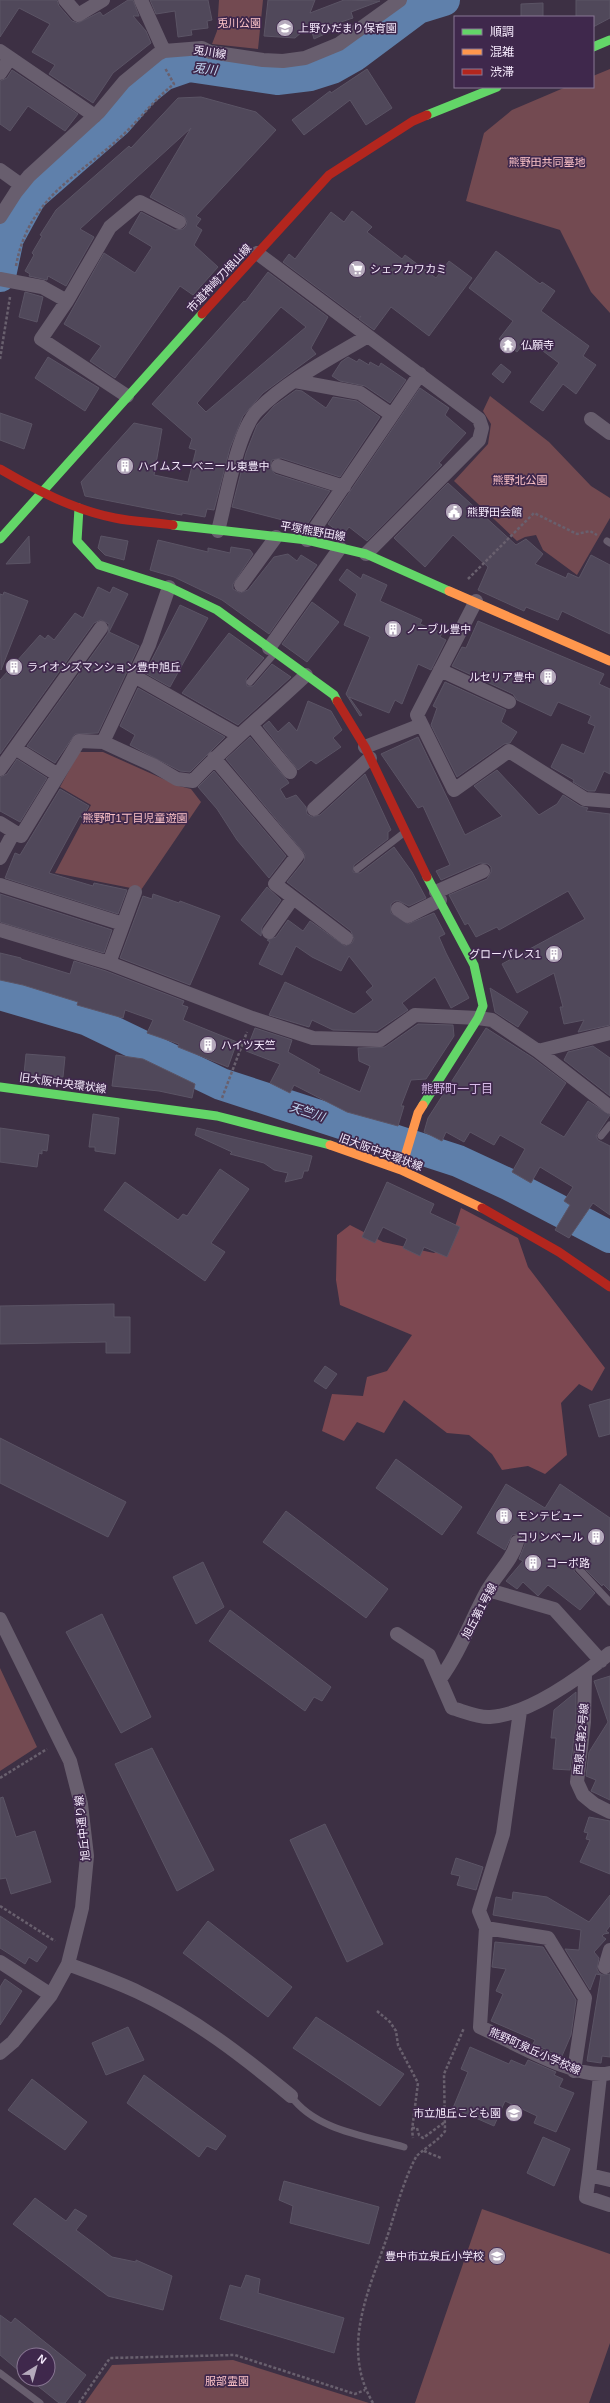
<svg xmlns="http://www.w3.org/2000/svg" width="610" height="2403" viewBox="0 0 610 2403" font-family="Helvetica,'Noto Sans JP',sans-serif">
	<rect width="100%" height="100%" fill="#3d3044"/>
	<path fill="#734a51" d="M219,0H263L258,49L212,44L217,31Z
		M610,69V313L591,292L560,230L466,201L484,133L512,110L566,87H593V76Z
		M490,396L549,442L591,486L610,498V518L577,575L543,550L536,535L525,537L517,541L454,481L488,444L491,424L483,411Z
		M79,752H103L179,786L191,789L201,802L141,890L55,873L91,805L60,787Z
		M0,1668L37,1747L0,1771Z
		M482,2209L610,2254V2343L589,2403H415Z
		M233,2360L369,2403H85L112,2365Z"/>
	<path fill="#7d4851" d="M461,1208L518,1238L528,1267L605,1368L592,1391L579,1384L561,1403L567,1455L545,1474L528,1466L502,1470L492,1454L469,1435L447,1433L404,1400L384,1433L357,1422L344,1441L322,1431L332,1394L363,1396L367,1377L387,1371L412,1335L340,1305L336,1280L337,1235L350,1225L383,1242L434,1253L450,1242Z"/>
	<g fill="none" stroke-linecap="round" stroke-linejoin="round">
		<path stroke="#5f80ab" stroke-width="32" d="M0,276L8,238L31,196L116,122L142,92L163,75L189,66L277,79L310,75L332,68L355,55L418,8L444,0
			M0,994L88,1020L221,1084L458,1161L510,1185L610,1237"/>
	</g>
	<path fill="#50485a" stroke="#5b5465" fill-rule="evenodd" d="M0,0H57L59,6L72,21L78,23L100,12L103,16L128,0H133L139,16H133L146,31L151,43L113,73L93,103L49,74L55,65L32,52L50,24L19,8L0,37Z
		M150,0H208L212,20L207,21L208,28L191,30L192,35L178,37L175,11L156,14Z
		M268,0H315L310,13L344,0L380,1L351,12L353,18L329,26L331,31L314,39L310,25L295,38L264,36Z
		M576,0H610V18L593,27V17H576Z
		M543,3V17H521V4Z
		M367,69L392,108L366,125L350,100L304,135L292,120L330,91L331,93Z
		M12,70L78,114L65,131L28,106L10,131L0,124V81L7,78Z
		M201,97L256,112L276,130L196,216L201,219L196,226L202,230L194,245L218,267L193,295L180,286L115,378L90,361L101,346L64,324L104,253L135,273L152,247L129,233L141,212L175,230L183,229L186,226L187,221L183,215L150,197L191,128L80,229L94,237L66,286L48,276L47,280L29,276L30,274L25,271L34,255L32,253L42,236L40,235L56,210L129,146L131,148L178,98Z
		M352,211L372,227L367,232L402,259L405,255L436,278L449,261L472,278L429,336L391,307L374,330L359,319L361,316L358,318L283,262L289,254L295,259L331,212L344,222Z
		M496,251L540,284L542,282L555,291L541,311L589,346L583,356L596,365L576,394L563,384L543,411L530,402L559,363L527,339L517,352L499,339L513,321L469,288Z
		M268,272L328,317L311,348L316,354L263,393L243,416L230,448L214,510L207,509L205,517L182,513V515L176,514L85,496L81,482L134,423L162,429L154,475L188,482L196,450L189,448L192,439L152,404L244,301L245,302ZM281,307L306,327L206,412L197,403Z
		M25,292L43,297L37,322L19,317Z
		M48,357L99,388L85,411L35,378Z
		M348,357L357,362L359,359L369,365L370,362L379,367L381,363L406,380L390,403L365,386L340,381L332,376L341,362Z
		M501,364L511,372L503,383L492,374Z
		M420,388L449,408L445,415L466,433L439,463L442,465L367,541L349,527L343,535L328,524Z
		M296,390L302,391L326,408L333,397L357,401L380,417L340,477L281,458L272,460L270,467L275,474L330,491L306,526L232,507L246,453L257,425L274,406Z
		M0,413L32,424L24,449L0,440Z
		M448,483L516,545L526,539L543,554L535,564L566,578L568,573L579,578L591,555L610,565V634L562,611L558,620L526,607L524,611L478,590L488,567L453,535L425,567L394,538Z
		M29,536L30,563L6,564Z
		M101,536L128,541L124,560L105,555L98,548Z
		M158,540L208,552V548L230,553L231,547L250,550L253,554L233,584V589L240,593L248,590L274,557L288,554L297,561L301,555L317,565L269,634L222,600L174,577L150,570Z
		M347,569L361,579L363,574L387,585L380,601L422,620L420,624L442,633L440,637L446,640L431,670L418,664L402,704L395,700L389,713L349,697L362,715L360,716L346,694L370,637L344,625L357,594L339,580Z
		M98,587L110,593L113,587L128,594L109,632L139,646L98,733L75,734L55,763L27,746L108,633L109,624L101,620L94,623L0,754V680L40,635L45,639L48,635L54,640L75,613L83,618Z
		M4,592L28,601L1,670L0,594L3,595Z
		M312,602L339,622L307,662L282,644Z
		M180,605L208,618L170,687L145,673Z
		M478,621L604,674L599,684L610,689V774L604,771L595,791H588L573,782L574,780L551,767L562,744L584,754L595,726L588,723L591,716L558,702L551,716L517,700L513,694L452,666L462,647L466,648Z
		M229,633L264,658L246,679L247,686H253L272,664L291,677L238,725L182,693Z
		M445,682L506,710L501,722L517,732L510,743L504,744L457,777L431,725L437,708L433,706Z
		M138,688L225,737L190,772L180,771L130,745L135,735L120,726Z
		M308,701L331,711L342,730L333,738L341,747L316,764L311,760L298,770L263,726L269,721L278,732L289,722L297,731Z
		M250,737L287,780L289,783L280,789L286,799L296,795L306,807L307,814L312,817L320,815L365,774L391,830L388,832V839L354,865L353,872L360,873L394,847L412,872L426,898L409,906L399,901H395L391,904V913L408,924L434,913L445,934L439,937L446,953L469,998L451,1008L435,977L402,1003L408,1010L377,1031L333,1030L312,1020L309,1027L269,1015L285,982L354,1014L373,1000L366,992L373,986L349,956L341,971L312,957L296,946L282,975L259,964L270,942L267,940L276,937L288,920L303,931L310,921L345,946L352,943L354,939L351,931L287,882L304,861L305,854L226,759Z
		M418,737L465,835L502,816L474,786L497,770L539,815L557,804L563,795L580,806L588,808L586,811L610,814V1025L578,1032L584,1020L564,1024L560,1007H563L554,973L517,993L502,964L585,919L568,891L499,930L497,927L476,937L468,923L465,925L449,895L487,879L491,872V867L488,864L480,863L441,880L436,871L450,865L423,806L418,808L381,754Z
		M17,759L47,778L20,822L0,811V777L7,774Z
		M214,771L286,856L269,878L237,840L217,809L198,787Z
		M60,789L89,806L82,818L80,816L49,873L93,886L94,883L127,890L118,914L5,878L15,853L20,855Z
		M267,887L281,900L262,927L261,936L241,920Z
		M0,894L112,930L104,953L0,922Z
		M153,894L179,903L180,901L220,916L190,985L120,958L143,896L152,899Z
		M0,953L21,958V959L70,974L74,961L106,971L184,1001L182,1005L188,1007L183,1020L237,1042L228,1067L178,1047L179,1044L147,1033L153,1020L125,1010L123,1018L77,1005L78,1002L23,985L0,980Z
		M490,988L528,1012L518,1027L495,1012Z
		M418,1024L453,1025L454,1036L426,1079L411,1080L401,1106H404L398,1126L347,1112L294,1085L290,1093L270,1083L280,1064L246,1051L255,1028L292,1040L288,1052L320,1070L318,1073L360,1092L370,1066L359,1061L358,1048L385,1047Z
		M486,1028L533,1058L566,1083L540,1123L564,1137L588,1101L610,1115L596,1136L598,1140L610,1146V1215L593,1203L569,1238L555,1230L570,1205L564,1201L573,1187L540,1167L531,1183L512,1172L525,1149L500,1135L494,1145L470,1132L464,1142L446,1132L442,1141L424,1132L428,1118Z
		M593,1046L610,1058V1096L564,1060L568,1052Z
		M26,1054L65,1057L63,1077L24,1074Z
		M116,1055L143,1059L195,1084L192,1098L159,1091L112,1086Z
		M93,1114L119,1118L115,1154L95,1151V1147H89Z
		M0,1128L49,1135L47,1151L42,1150V1154L39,1153L37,1167L0,1162Z
		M197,1128L312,1156L308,1171H304L302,1178L285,1182L288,1173L274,1170L264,1163L230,1154L232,1152L195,1135Z
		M220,1169L249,1189L211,1243L225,1252L205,1281L104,1210L125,1182L178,1220L183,1214L187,1216Z
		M387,1182L434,1204L430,1213L460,1227L447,1257L424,1247L420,1256L403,1248L407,1239L383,1227L375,1243L362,1237Z
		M114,1304V1317H130V1353H106V1342L0,1344V1306Z
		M325,1366L337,1374L326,1389L314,1381Z
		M610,1399V1434L599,1437L589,1405Z
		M0,1438L126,1502L108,1537L0,1483Z
		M396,1459L462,1507L442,1535L376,1488Z
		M506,1484L545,1508L560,1484L610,1518V1591L603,1584L602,1586L580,1564L575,1566L574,1571L595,1593L580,1610L548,1585L538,1596L523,1582L517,1589L506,1581L523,1561L519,1559L525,1544L524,1537L519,1534L512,1535L505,1550L477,1533Z
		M286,1511L388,1589L366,1618L263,1542Z
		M203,1562L224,1607L196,1624L173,1577Z
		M230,1610L331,1687L322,1701L314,1697L305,1711L209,1641Z
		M102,1614L151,1717L121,1733L66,1632Z
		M610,1676V1800L591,1791L596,1780L586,1776L589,1752L608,1722L594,1681Z
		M576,1692V1721L570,1770L553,1769L556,1738H551L554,1710Z
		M152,1748L214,1870L177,1891L115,1764Z
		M3,1797L16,1837L35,1831L51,1882L11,1894L6,1878L0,1879V1798Z
		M589,1817L610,1821V1874L580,1862L590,1840L586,1839L588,1833L584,1832Z
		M325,1824L383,1944L347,1962L290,1840Z
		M456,1858L483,1867L476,1890L457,1885L460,1876L451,1874Z
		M513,1892L547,1897L589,1922L610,1895V1926L606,1931L609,1933L604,1934L602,1936L606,1939L594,1952L599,1958L597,1969L599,1973L603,1975L610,1974V2057L602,2056L601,2063L587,2061L601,1975L596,1974L590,1990L565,1949L579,1950L581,1930L493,1915L496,1897L512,1900Z
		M0,1916L47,1947L37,1962L29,1957L25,1964L0,1948Z
		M208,1921L292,1987L268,2017L183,1953Z
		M495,1942L543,1947L576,2000L571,2035L562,2056L533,2044L535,2040L491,2021L503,1994L496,1991L506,1969L492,1967Z
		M5,1979L22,1991L0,2025V1987Z
		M316,2017L404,2074L380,2106L293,2048Z
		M128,2027L144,2060L106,2075L92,2043Z
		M470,2047L509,2064L511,2060L525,2066L528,2060L556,2072L554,2075L563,2079L559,2087L574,2093L556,2132L534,2123L537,2116L505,2101L494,2126L453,2108L468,2072L461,2069Z
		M144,2075L226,2136L216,2150L207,2146L199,2157L127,2103Z
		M32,2079L87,2122L65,2150L8,2110Z
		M543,2137L570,2149L554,2186L527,2173Z
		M284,2181L379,2207L369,2244L290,2223L293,2206L279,2200Z
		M35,2198L66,2221L75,2209L87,2216L76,2230L112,2257L136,2262V2260L172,2276L163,2310L108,2296L13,2224Z
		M246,2275L260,2279L258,2293L344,2318L334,2353L220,2319L230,2285L241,2288Z
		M0,2315L11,2323L15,2318L86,2375L65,2403H59L29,2379H48V2355H24V2375L0,2355Z"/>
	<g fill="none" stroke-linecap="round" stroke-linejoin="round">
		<path stroke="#69606e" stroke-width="2.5" stroke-dasharray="3 2" stroke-linecap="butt" d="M16,266C29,194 82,176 129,129C144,114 157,97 174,84L165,68
			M0,359L10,297
			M468,579L534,513L577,534L590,531L597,535
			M222,1098L247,1032
			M0,1778L47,1749
			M0,1906L55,1941
			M377,2011L390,2022L396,2031L398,2045L418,2083L412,2130L413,2138
			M412,2128H417L419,2135L423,2138L445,2122
			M424,2151L441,2158
			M79,2403L110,2358L235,2355L355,2394L365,2390
			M373,2403C338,2344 373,2283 391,2225C398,2202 405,2178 416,2157C419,2152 441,2139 445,2131L444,2074L464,2028"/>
		<path stroke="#685e6e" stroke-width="7" d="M607,541L610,543
			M250,682L275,653
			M357,869L405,832
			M601,1136L610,1125
			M579,1569L610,1602
			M291,2096C315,2130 366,2136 404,2147
			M0,2373L40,2403"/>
		<path stroke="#685e6e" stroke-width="14" d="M65,0L78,15L103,0
			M141,0L164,51
			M0,51L95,116
			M0,73L10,58
			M0,170L21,185
			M0,217L16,192L29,176L99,112L124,82L158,54L164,51L202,48L210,52L263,60L283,61L305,58L339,44L400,0
			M257,253L479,419L482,428L479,440L366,554
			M0,279L42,287L67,301
			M295,381L360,393L392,415
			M127,396L41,339L67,301L110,227L140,202L179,222
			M591,419L610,433
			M278,466L344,487
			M218,531C226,501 237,432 257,411C286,381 333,357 368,336
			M307,540L420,374
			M241,585L276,537
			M476,601L417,715L454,790L509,751L585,799L610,801
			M269,648L340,548
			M440,670L509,702
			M134,676L238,735
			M252,726L290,772
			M103,742L149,645L169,587
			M365,747L421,725
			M15,748L58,775
			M214,758L297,856L275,884L346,938
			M0,769L101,628
			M314,809L370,758
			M0,823L21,836L79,741L103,742L153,765L177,779L193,781C228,743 268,711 306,675
			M0,858L14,832
			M0,885L123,924
			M436,892L483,871
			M398,909L408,916L440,900
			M0,930L109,963L252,1018L313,1038L380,1040L415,1015L478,1018L492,1020L538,1051L610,1107
			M269,932L293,898
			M109,963L135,892
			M538,1051L610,1033
			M488,1590L554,1609L601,1661
			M0,1619L70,1761L81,1804L87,1856L82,1908L68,1964L51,1995L13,2042L0,2053
			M397,1634L429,1655L452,1708C463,1711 479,1718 490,1717C528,1715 581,1677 610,1653
			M585,1674L584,1722L577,1782L583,1795L594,1804L610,1812
			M440,1679C460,1652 471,1620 487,1591C497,1573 512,1561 517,1542
			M520,1711L503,1834L479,1911L486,1928L480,2027C512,2041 578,2081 610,2073
			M486,1928L548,1938L585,1998L574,2071
			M0,1962L51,1995
			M68,1964C91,1973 115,1981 138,1992C194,2018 244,2057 291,2096
			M605,1967L610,1950
			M600,2076L589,2175L610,2180
			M589,2175L586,2197L610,2205"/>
		<path stroke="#63d668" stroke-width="9" d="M593,47L610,40
			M427,115L497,87
			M79,508L77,541L99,565L169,587L217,610L334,695L337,701
			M173,525L307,540L366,554L449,591
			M0,539L202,314
			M0,1087L217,1116L330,1145
			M423,1105L478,1018L483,1006L474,965L427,877"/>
		<path stroke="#ff974d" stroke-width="9" d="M449,591L610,661
			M330,1145L401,1170L482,1208
			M401,1170L418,1113L423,1105"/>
		<path stroke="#b3261e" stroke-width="9" d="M202,314L329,175L413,121L427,115
			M0,469C36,490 74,510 115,518C134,522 154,522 173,525
			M337,701L365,747L427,877
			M482,1208L559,1252L610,1287"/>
	</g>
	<defs>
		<symbol id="school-disc" viewBox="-11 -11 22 22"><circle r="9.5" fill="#b5aabc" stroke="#3f284c"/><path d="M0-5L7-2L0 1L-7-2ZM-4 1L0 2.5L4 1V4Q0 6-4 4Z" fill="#fff"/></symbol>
		<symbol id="supermarket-disc" viewBox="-11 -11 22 22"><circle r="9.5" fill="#b5aabc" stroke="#3f284c"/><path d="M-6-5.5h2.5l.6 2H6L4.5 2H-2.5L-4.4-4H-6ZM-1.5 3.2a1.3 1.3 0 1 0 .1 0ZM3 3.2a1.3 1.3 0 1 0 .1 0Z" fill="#fff"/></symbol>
		<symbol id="temple-disc" viewBox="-11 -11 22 22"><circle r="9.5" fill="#b5aabc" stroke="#3f284c"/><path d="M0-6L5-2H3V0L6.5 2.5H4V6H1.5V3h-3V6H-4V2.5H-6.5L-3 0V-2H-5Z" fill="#fff"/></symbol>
		<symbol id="building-disc" viewBox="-11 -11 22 22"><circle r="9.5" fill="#b5aabc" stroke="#3f284c"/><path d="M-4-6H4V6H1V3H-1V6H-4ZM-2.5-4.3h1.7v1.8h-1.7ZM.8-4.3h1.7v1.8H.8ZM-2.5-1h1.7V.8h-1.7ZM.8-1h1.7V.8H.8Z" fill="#fff"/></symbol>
		<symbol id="civic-disc" viewBox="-11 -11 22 22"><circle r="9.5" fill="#b5aabc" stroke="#3f284c"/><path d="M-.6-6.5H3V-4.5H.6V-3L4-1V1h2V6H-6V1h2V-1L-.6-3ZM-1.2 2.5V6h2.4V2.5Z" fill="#fff"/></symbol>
	</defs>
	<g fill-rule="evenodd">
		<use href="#school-disc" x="275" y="18" width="20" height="20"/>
		<use href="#supermarket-disc" x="347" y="259" width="20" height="20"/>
		<use href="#temple-disc" x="498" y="335" width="20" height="20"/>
		<use href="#building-disc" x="115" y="456" width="20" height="20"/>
		<use href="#civic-disc" x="444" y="502" width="20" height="20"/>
		<use href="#building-disc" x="383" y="619" width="20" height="20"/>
		<use href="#building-disc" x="4" y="657" width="20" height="20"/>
		<use href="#building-disc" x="538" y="667" width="20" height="20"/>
		<use href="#building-disc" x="544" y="944" width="20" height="20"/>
		<use href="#building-disc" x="198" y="1035" width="20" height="20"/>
		<use href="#building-disc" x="494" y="1506" width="20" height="20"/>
		<use href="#building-disc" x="586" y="1527" width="20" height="20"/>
		<use href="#building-disc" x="523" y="1553" width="20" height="20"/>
		<use href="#school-disc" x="504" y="2103" width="20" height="20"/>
		<use href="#school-disc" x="487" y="2246" width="20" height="20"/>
	</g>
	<g text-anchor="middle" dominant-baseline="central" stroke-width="3.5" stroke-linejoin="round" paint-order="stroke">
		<g font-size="11" fill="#fac1c6" stroke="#3f284c">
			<text x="239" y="23">兎川公園</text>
			<text x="547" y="162">熊野田共同墓地</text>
			<text x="520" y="480">熊野北公園</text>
			<text x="135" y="818">熊野町1丁目児童遊園</text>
			<text x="227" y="2381">服部霊園</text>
		</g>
		<g font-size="11" fill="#f6ebfd" stroke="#3f284c" text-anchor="start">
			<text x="298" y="28">上野ひだまり保育園</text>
			<text x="370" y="269">シェフカワカミ</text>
			<text x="521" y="345">仏願寺</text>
			<text x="138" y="466">ハイムスーベニール東豊中</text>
			<text x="467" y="512">熊野田会館</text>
			<text x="406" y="629">ノーブル豊中</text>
			<text x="27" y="667">ライオンズマンション豊中旭丘</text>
			<text x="535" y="677" text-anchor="end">ルセリア豊中</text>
			<text x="541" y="954" text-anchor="end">グローパレス1</text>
			<text x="221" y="1045">ハイツ天竺</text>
			<text x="517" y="1516">モンテビュー</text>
			<text x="583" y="1537" text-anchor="end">コリンベール</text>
			<text x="546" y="1563">コーポ路</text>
			<text x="501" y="2113" text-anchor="end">市立旭丘こども園</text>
			<text x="484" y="2256" text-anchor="end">豊中市立泉丘小学校</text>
		</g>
		<g font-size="11" fill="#f6ebfd" stroke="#3f284c">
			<text transform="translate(210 52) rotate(9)">兎川線</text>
			<text transform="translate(219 278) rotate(-47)">市道神崎刀根山線</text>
			<text transform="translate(313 531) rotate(10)">平塚熊野田線</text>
			<text transform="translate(63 1083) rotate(8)">旧大阪中央環状線</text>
			<text transform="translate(381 1152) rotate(20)">旧大阪中央環状線</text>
			<text transform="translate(479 1611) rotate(-62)">旭丘第1号線</text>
			<text transform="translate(581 1739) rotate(-85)">西泉丘第2号線</text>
			<text transform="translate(82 1828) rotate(-96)">旭丘中通り線</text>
			<text transform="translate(535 2051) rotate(24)">熊野町泉丘小学校線</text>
		</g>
		<g font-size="12" font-style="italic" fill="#c1d7f2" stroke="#3f284c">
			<text transform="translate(205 69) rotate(7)">兎川</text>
			<text transform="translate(307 1112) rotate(18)">天竺川</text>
		</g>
		<g font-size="12" fill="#d9bdea" stroke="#3f284c">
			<text x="457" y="1089">熊野町一丁目</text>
		</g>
	</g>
	<rect x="454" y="16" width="140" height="72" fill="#3f284c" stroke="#887693"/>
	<rect x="462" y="29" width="20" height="6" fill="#63d668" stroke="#887693"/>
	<text x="490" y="36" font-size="12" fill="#f6ebfd">順調</text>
	<rect x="462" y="49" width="20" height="6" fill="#ff974d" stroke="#887693"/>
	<text x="490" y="56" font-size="12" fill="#f6ebfd">混雑</text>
	<rect x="462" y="69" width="20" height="6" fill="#b3261e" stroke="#887693"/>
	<text x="490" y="76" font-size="12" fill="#f6ebfd">渋滞</text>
	<g transform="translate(36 2367) rotate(37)"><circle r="19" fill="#3f284c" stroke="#887693"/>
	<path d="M0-3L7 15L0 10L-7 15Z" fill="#b5aabc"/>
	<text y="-6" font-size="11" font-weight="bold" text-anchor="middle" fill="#f6ebfd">N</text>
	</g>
</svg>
